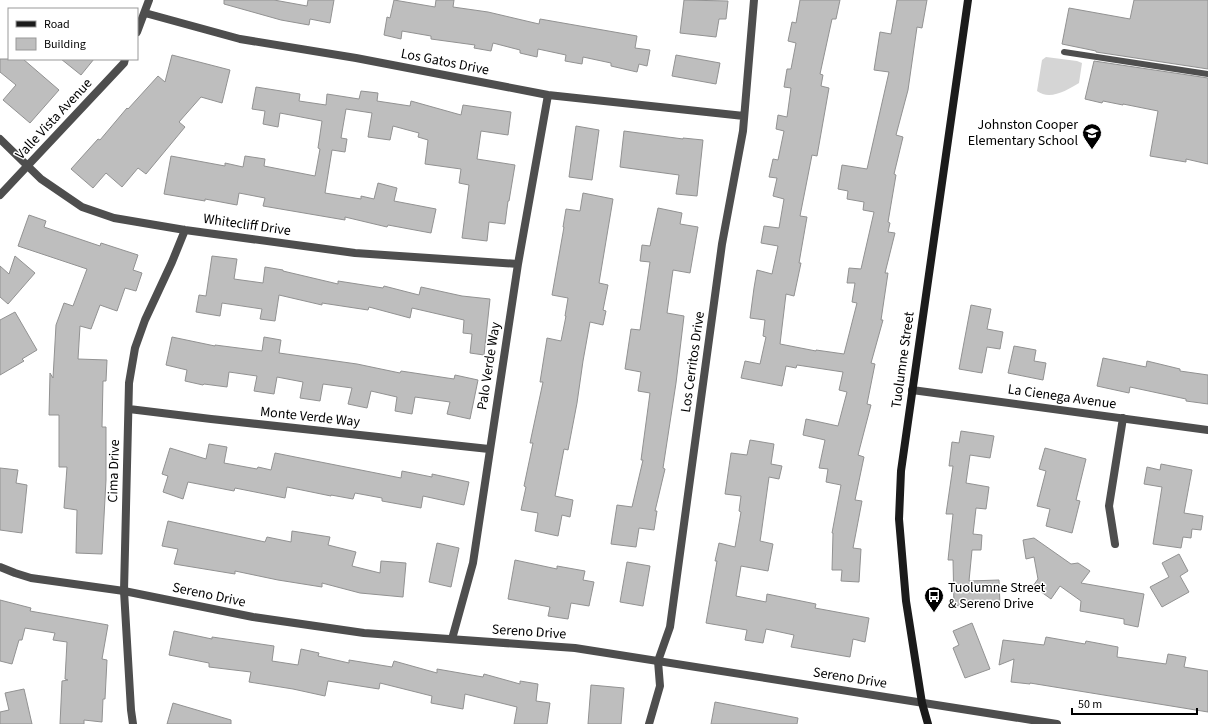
<svg xmlns="http://www.w3.org/2000/svg" width="1208" height="724" viewBox="0 0 1208 724" font-family="'Source Sans 3',sans-serif">
	<rect width="100%" height="100%" fill="#fff"/>
	<path fill="#d5d5d5" d="M1046,57L1077,61L1082,63L1079,83C1067,90 1050,101 1037,91L1042,60Z"/>
	<path fill="#bebebe" stroke="#929292" d="M224,0H274L307,6L308,0H334L330,23L310,19L309,25L281,20L224,4Z
		M394,0L435,7L436,0H454L453,7L488,12L539,24L540,19L637,36L635,48L650,50L647,66L639,64L637,72L611,66V63L583,57L582,64L565,61L566,55L538,49L537,57L520,53V50L493,43L491,51L474,48L475,45L431,39V36L402,31L401,39L384,35L387,17L390,18Z
		M684,0L728,1L726,19H719L716,37L680,33Z
		M800,0H840L836,19H832L820,74L823,75L821,86L829,88L817,156L812,155L800,216L807,217L799,263H801L794,296L786,294L780,344L816,351V350L844,354L857,303L852,302L855,283H847L849,268L861,269L874,212L863,210L864,202L847,199L848,191L838,189L842,165L867,169L889,72L874,70L880,32L891,34L897,0H927L922,28L917,27L908,90L896,135L903,137L894,174L896,175L888,222L890,223L888,232L895,233L885,273H888L881,320H883L871,363L875,364L867,404L871,405L858,455L864,457L855,500L862,501L853,548L861,549L859,582L841,581L842,570H832L833,533H832L841,485L826,482L828,469L819,468L825,440L803,435L806,419L838,426L847,392L839,390L843,372L797,365L796,368L786,366L782,386L741,378L745,361L760,364L766,337L763,336L765,320L750,318L754,288L757,270L772,274L778,246L761,243L764,226L779,228L784,199L773,196L777,178L769,177L773,159L778,160L784,131L776,129L778,115L787,117L791,88L784,87L787,69H791L796,43L788,41L792,22L796,23Z
		M1134,0H1208V69L1096,52V51L1062,44L1069,8L1130,19Z
		M172,55L230,70L222,103L201,97L179,122L185,127L146,174L138,168L122,187L106,173L93,188L71,169L98,139L100,140L127,108L128,109L158,76L165,82Z
		M676,55L720,63L716,84L672,76Z
		M0,59H23L59,90L30,123L3,100L16,85L0,72Z
		M61,59H94L81,75Z
		M1094,61L1208,78V164L1186,159V162L1150,156L1158,111L1123,104V105L1103,101L1102,103L1085,99Z
		M256,87L300,94L299,101L326,105L327,94L359,99L361,91L378,93L377,101L410,106L411,101L461,115L463,105L511,112L508,135L481,131L477,159L515,165L509,201H508L505,224L489,222L487,241L462,238L469,185L459,183L461,169L425,164L428,140L418,137L419,133L393,126L390,140L368,137L372,113L346,109L341,138L347,139L345,152L332,150L325,193L361,199V196L374,199L378,183L397,188L394,201L436,209L431,233L388,225L387,227L345,217V220L263,206L265,198L239,193L237,205L205,199V201L164,194L171,156L225,166V163L243,167L245,156L265,159L264,166L315,176L320,149L318,148L322,121L280,113L278,127L263,124L265,111L252,109Z
		M576,126L599,130L592,180L569,177Z
		M624,131L683,139V138L703,140L697,196L676,194L679,175L620,167Z
		M583,193L613,199L599,283L608,285L603,310L606,311L603,325L590,322L583,361L577,403L568,450L564,449L555,496L573,500L570,517L562,515L558,536L535,531L538,513L521,510L526,487L524,486L533,443H530L543,382H540L547,338L561,341L566,316H565L568,298L552,295L564,227H563L566,209L580,211Z
		M658,208L682,213L680,224L698,227L690,273L673,270L667,313L684,316L676,383L663,468L665,469L655,511H657L654,530L639,528L636,547L611,544L617,505L632,507L643,460H641L650,393L638,391L641,372L625,369L631,329L640,330L650,262L640,261L642,245L650,246Z
		M29,215L46,221L44,227L100,246L101,243L138,255L133,270L142,273L136,291L125,288L117,311L100,305L91,329L80,326L78,359L107,360L106,381H103L102,427H106V480L102,554L76,553L77,510L64,508L67,467H59V415H49L50,373L53,378L56,325L64,303L73,306L87,269L18,246Z
		M15,256L35,273L8,304L0,297V266L9,274Z
		M212,256L237,259L234,279L263,283L265,267L283,270V271L338,284V281L383,288L384,286L419,295L421,287L462,296L490,299L484,355L470,353L472,334L463,333L464,320L412,308L410,318L369,307L368,310L322,303V305L279,295L275,321L260,319L262,309L222,303L220,316L196,312L199,295L206,296Z
		M971,305L991,309L987,329L1003,332L1000,349L987,347L982,373L959,369Z
		M15,312L37,350L22,359L24,361L0,375V320Z
		M172,337L215,346V345L262,351L264,337L281,340L279,353L357,364L400,373L401,371L454,379L455,375L478,380L470,419L447,414L450,402L415,397L412,414L395,411L397,397L371,391L367,408L348,404L352,388L323,384L320,401L300,398L303,382L277,377L274,394L254,391L257,376L229,372L227,387L204,384L203,385L185,381L187,370L166,365Z
		M1014,346L1036,350L1034,361L1046,363L1043,380L1008,373Z
		M1103,358L1146,367L1147,361L1180,369V371L1208,375V404L1186,401V399L1130,387L1129,393L1097,386Z
		M961,431L994,436L990,458L970,455L966,483L989,487L986,509L976,508L973,534L982,535L981,550H972L969,581L999,580L1000,605L954,606L953,560H948L953,514H946L953,466H949L952,442L959,443Z
		M750,440L774,444L771,464L782,466L779,479L769,477L761,535L760,541L773,544L768,571L741,566L736,596L766,602L767,594L816,604L815,608L869,618L865,642L853,639L850,657L791,647L794,635L766,629L763,643L745,640L747,630L706,623L717,561H715L719,543L735,547L741,512L739,511L741,496L725,494L731,453L747,455Z
		M209,444L227,447L224,463L257,469L258,467L271,470L275,453L401,478L402,471L432,477V474L469,482L464,505L423,496L421,508L382,501V498L355,493L353,499L331,495V496L287,487L285,498L235,488L234,491L188,482L183,499L163,492L168,476L162,474L170,448L206,459Z
		M1045,448L1086,459L1076,500L1080,501L1072,533L1046,526L1050,509L1037,506L1046,471L1039,469Z
		M1161,464L1192,470L1184,513L1203,516L1201,530L1192,529L1191,538L1183,537L1181,548L1153,544L1162,487L1144,484L1147,467L1160,470Z
		M0,468L18,470L16,483L27,485L22,533L0,530Z
		M168,521L265,542L267,537L291,542L292,531L330,537L328,545L356,552L352,566L380,573L381,561L406,563L403,597L360,593L322,583V587L278,580L235,571V574L174,564L178,549L162,546Z
		M1034,538L1071,564L1078,563L1090,571L1081,583L1144,594L1138,627L1124,624V619L1080,611L1081,601L1060,586L1051,599L1033,586L1038,579L1034,557L1026,559L1023,540Z
		M437,543L459,548L451,587L429,582Z
		M1179,554L1188,571L1180,576L1189,592L1162,607L1150,587L1169,577L1162,563Z
		M515,560L557,569V566L585,571L583,580L594,582L589,606L571,603L568,619L548,616L550,607L508,599Z
		M627,562L650,566L643,606L620,602Z
		M0,600L31,608L30,611L108,625L102,659L107,660L105,699H103L102,722L84,720V724H60L62,681L68,680L65,679L67,642L53,640L55,633L25,628L22,640H19L12,664L0,661Z
		M972,623L990,669L965,678L953,648L959,645L953,631Z
		M174,631L212,639V637L274,646L272,661L298,665L301,649L319,653L318,656L349,663V660L392,667L394,661L437,673V669L483,677L484,674L520,684V681L538,684L536,701L550,703L547,724H514L517,707L465,694L463,709L431,703L432,696L380,683L379,689L328,681L325,696L293,689L249,682L251,672L209,667V663L169,655Z
		M1046,637L1085,644L1086,641L1118,647L1117,657L1166,664L1168,654L1186,657L1184,667L1208,671V712L1030,683V684L1011,682L1014,659L999,665L1003,640L1044,645Z
		M591,685L624,688L621,724H588Z
		M24,689L32,724H0V712L9,710L5,693Z
		M715,702L798,718L797,724H711Z
		M173,703L231,720V724H167Z"/>
	<g fill="none" stroke-linecap="round" stroke-linejoin="round">
		<path stroke="#4e4e4e" stroke-width="6" d="M1064,52L1208,74"/>
		<path stroke="#4e4e4e" stroke-width="8" d="M145,13L240,39L356,58L548,95L744,116
			M137,32L149,0
			M0,139L41,179L82,207L114,218L185,230L355,253L518,264
			M0,195L124,63L125,59
			M912,390L1208,430
			M129,409L211,419L489,449
			M1115,544L1109,506L1123,418
			M452,639L473,563L518,264L548,95
			M133,724L131,710L124,591L129,383L135,348L145,320L172,262L185,230
			M649,724L660,686L658,661L670,627L722,244L743,131L754,0"/>
		<path stroke="#4e4e4e" stroke-width="8" d="M0,567L15,573L31,578L124,591L253,617L364,633L575,648L1057,724"/>
		<path stroke="#1b1b1b" stroke-width="8" d="M928,724L922,703L906,601L899,519L901,471L968,0"/>
	</g>
	<defs>
		<symbol id="school-pin" viewBox="-11 -11 22 30"><path d="M0 17L-7.5 6A9.5 9.5 0 1 1 7.5 6Z" fill="#000" stroke="#fff"/><path d="M0-5L7-2L0 1L-7-2ZM-4 1L0 2.5L4 1V4Q0 6-4 4Z" fill="#fff"/></symbol>
		<symbol id="bus-pin" viewBox="-11 -11 22 30"><path d="M0 17L-7.5 6A9.5 9.5 0 1 1 7.5 6Z" fill="#000" stroke="#fff"/><path d="M-5-6H5V4H4V6H2V4H-2V6H-4V4H-5ZM-3.5-4V0h7V-4ZM-3.5 1.2v1.5H-2V1.2ZM2 1.2v1.5H3.5V1.2Z" fill="#fff"/></symbol>
	</defs>
	<g fill-rule="evenodd">
		<use href="#school-pin" x="1081" y="122" width="22" height="30"/>
		<use href="#bus-pin" x="923" y="585" width="22" height="30"/>
	</g>
	<g text-anchor="middle" dominant-baseline="central" stroke-width="3" stroke-linejoin="round" paint-order="stroke">
		<g font-size="14" fill="#000" stroke="#fff">
			<text transform="translate(445 62) rotate(11)">Los Gatos Drive</text>
			<text transform="translate(54 119) rotate(-47)">Valle Vista Avenue</text>
			<text transform="translate(247 225) rotate(8)">Whitecliff Drive</text>
			<text transform="translate(903 360) rotate(-82)">Tuolumne Street</text>
			<text transform="translate(693 362) rotate(-82)">Los Cerritos Drive</text>
			<text transform="translate(489 366) rotate(-81)">Palo Verde Way</text>
			<text transform="translate(1062 397) rotate(8)">La Cienega Avenue</text>
			<text transform="translate(310 417) rotate(6)">Monte Verde Way</text>
			<text transform="translate(114 471) rotate(-88)">Cima Drive</text>
			<text transform="translate(209 595) rotate(12)">Sereno Drive</text>
			<text transform="translate(529 632) rotate(4)">Sereno Drive</text>
			<text transform="translate(850 678) rotate(9)">Sereno Drive</text>
		</g>
		<g font-size="14" fill="#000" stroke="#fff" text-anchor="end">
			<text x="1078" y="125">Johnston Cooper<tspan x="1078" dy="16">Elementary School</tspan></text>
			<text x="948" y="588" text-anchor="start">Tuolumne Street<tspan x="948" dy="16">&amp; Sereno Drive</tspan></text>
		</g>
	</g>
	<rect x="8" y="8" width="130" height="52" fill="#ffffff" stroke="#999999"/>
	<rect x="16" y="21" width="20" height="6" fill="#1b1b1b" stroke="#999999"/>
	<text x="44" y="28" font-size="12" fill="#000000">Road</text>
	<rect x="16" y="38" width="20" height="12" fill="#bebebe" stroke="#999999"/>
	<text x="44" y="48" font-size="12" fill="#000000">Building</text>
	<path d="M1072 708v6h125v-6" fill="none" stroke="#000000" stroke-width="2"/>
	<text x="1078" y="708" font-size="12" fill="#000000" stroke="#ffffff" stroke-width="3" paint-order="stroke">50 m</text>
</svg>
